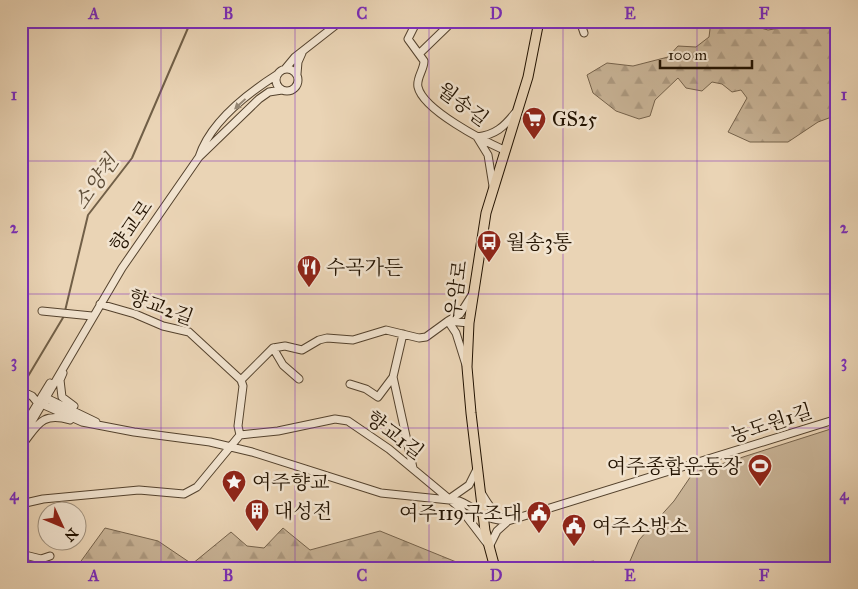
<svg xmlns="http://www.w3.org/2000/svg" width="858" height="589" viewBox="0 0 858 589" font-family="'IM FELL Great Primer','Noto Serif KR',serif">
	<defs>
		<pattern id="forest-firs" width="22" height="20" patternUnits="userSpaceOnUse" patternTransform="scale(1.25)"><rect width="22" height="20" fill="#c8b396"/><path d="M5 1l3.5 6h-7zM16 11l3.5 6h-7z" fill="#ac9980"/></pattern>
	</defs>
	<rect width="100%" height="100%" fill="#ead4b5"/>
	<filter id="stains"><feTurbulence type="fractalNoise" baseFrequency=".004" numOctaves="4"/><feColorMatrix values="0 0 0 0 .2 0 0 0 0 .09 0 0 0 0 .02 0 0 0 .5 -.17"/></filter>
	<radialGradient id="worn" r=".72"><stop offset=".6" stop-color="#630" stop-opacity="0"/><stop offset="1" stop-color="#630" stop-opacity=".3"/></radialGradient>
	<path fill="#c8b396" stroke="#75624b" d="M837,427V568H627L639,540L674,501L693,473Z
		M594,561L595,568H564L563,565Z"/>
	<path fill="url(#forest-firs)" stroke="#75624b" d="M711,21H736L768,30L822,21H837V115L818,122L788,142H750L728,132L747,98L741,90L732,92L722,84L712,82L702,91L686,88L678,78L655,100L650,116L639,119L616,111L593,93L587,75L607,63L633,66L668,57L678,46L696,47L709,37Z
		M105,528L158,541L192,564L231,532L247,546L264,548L283,528L310,550L380,531L471,568H76Z"/>
	<g fill="none" stroke-linecap="round" stroke-linejoin="round">
		<path stroke="#715f47" stroke-width="2" d="M65,311L88,215L132,158L191,21
			M21,388L64,316"/>
		<defs>
			<path id="minor" d="M417,21L408,39L424,61C424,70 416,78 418,87C423,110 484,141 504,150
				M580,21L584,33
				M420,53L452,22
				M276 80a11 11 0 1 1 22 0a11 11 0 1 1-22 0Z
				M285,69L295,57L341,21
				M297,74L298,62L302,53
				M199,157C210,122 248,93 278,74
				M493,186L488,155L477,137C495,135 504,127 515,113
				M21,257V259
				M100,304L135,314L163,326L189,332L241,380L273,348L285,346L302,350L319,340L327,338L353,340L386,330L419,338L426,337L448,321L469,323
				M42,311L92,316
				M403,334L393,377L413,468
				M273,348L283,365L299,379
				M466,365L456,333L448,321L460,314L472,295
				M63,373L60,380L62,397L74,406
				M350,384L366,389L378,397L393,377
				M21,391L32,396L37,402L82,422L134,432L210,442L252,452L381,493L459,501C480,510 483,520 508,521L837,419
				M42,396L96,422
				M22,429L50,383
				M240,435L238,426L243,386L241,380
				M21,440L122,268L199,157L259,99L269,92L282,90
				M21,446C37,427 40,411 70,420
				M482,494C489,506 495,515 508,521L497,531L489,547
				M449,499L469,485L477,469
				M21,504L43,499L139,490L184,494L197,487L240,435L278,431L335,419L348,421L389,449L460,508L486,542
				M21,554L41,559L50,556"/>
			<path id="major" d="M495,568L485,531L471,413L467,367L469,323L486,213L528,77L539,21"/>
			<path id="highway" d="M21,25L28,21"/>
		</defs>
		<use href="#minor" stroke="#54422d" stroke-width="9"/>
		<use href="#major" stroke="#221200" stroke-width="11"/>
		<use href="#highway" stroke="#221200" stroke-width="12"/>
		<use href="#minor" stroke="#f1e3cf" stroke-width="7"/>
		<use href="#major" stroke="#ead4b5" stroke-width="9"/>
		<use href="#highway" stroke="#ead4b5" stroke-width="10"/>
	</g>
	<defs><path id="oneway-solid" d="M-6-.8H1V-3.2L6.5 0L1 3.2V.8H-6Z" transform="scale(1.25)"/></defs>
	<use fill="#948572" href="#oneway-solid" transform="translate(240 104) rotate(137)"/>
	<path fill="none" stroke="#7b2cbf" stroke-width="1" stroke-opacity="0.55" d="M161,21V568M295,21V568M429,21V568M563,21V568M697,21V568M21,161H837M21,294H837M21,428H837"/>
	<defs>
		<symbol id="supermarket-pin" viewBox="-11 -11 22 30"><path d="M0 17L-7.5 6A9.5 9.5 0 1 1 7.5 6Z" fill="#8f2418" stroke="#f1e3cf"/><path d="M-6-5.5h2.5l.6 2H6L4.5 2H-2.5L-4.4-4H-6ZM-1.5 3.2a1.3 1.3 0 1 0 .1 0ZM3 3.2a1.3 1.3 0 1 0 .1 0Z" fill="#fff"/></symbol>
		<symbol id="bus-pin" viewBox="-11 -11 22 30"><path d="M0 17L-7.5 6A9.5 9.5 0 1 1 7.5 6Z" fill="#8f2418" stroke="#f1e3cf"/><path d="M-5-6H5V4H4V6H2V4H-2V6H-4V4H-5ZM-3.5-4V0h7V-4ZM-3.5 1.2v1.5H-2V1.2ZM2 1.2v1.5H3.5V1.2Z" fill="#fff"/></symbol>
		<symbol id="restaurant-pin" viewBox="-11 -11 22 30"><path d="M0 17L-7.5 6A9.5 9.5 0 1 1 7.5 6Z" fill="#8f2418" stroke="#f1e3cf"/><path d="M-5-6h1v4h1v-4h1v4h1v-4h1v5L-1.5 .5V6h-2V.5L-5-1ZM5-6V6H3V1.5H1.5Q1.5-4 5-6Z" fill="#fff"/></symbol>
		<symbol id="stadium-pin" viewBox="-11 -11 22 30"><path d="M0 17L-7.5 6A9.5 9.5 0 1 1 7.5 6Z" fill="#8f2418" stroke="#f1e3cf"/><path d="M0-5a6.5 5 0 1 0 0 10a6.5 5 0 1 0 0-10ZM-3.5-1.8h7v3.6h-7Z" fill="#fff"/></symbol>
		<symbol id="sight-pin" viewBox="-11 -11 22 30"><path d="M0 17L-7.5 6A9.5 9.5 0 1 1 7.5 6Z" fill="#8f2418" stroke="#f1e3cf"/><path d="M0-6L1.8-2.2L6-1.7L2.9 1.2L3.7 5.4L0 3.3L-3.7 5.4L-2.9 1.2L-6-1.7L-1.8-2.2Z" fill="#fff"/></symbol>
		<symbol id="building-pin" viewBox="-11 -11 22 30"><path d="M0 17L-7.5 6A9.5 9.5 0 1 1 7.5 6Z" fill="#8f2418" stroke="#f1e3cf"/><path d="M-4-6H4V6H1V3H-1V6H-4ZM-2.5-4.3h1.7v1.8h-1.7ZM.8-4.3h1.7v1.8H.8ZM-2.5-1h1.7V.8h-1.7ZM.8-1h1.7V.8H.8Z" fill="#fff"/></symbol>
		<symbol id="civic-pin" viewBox="-11 -11 22 30"><path d="M0 17L-7.5 6A9.5 9.5 0 1 1 7.5 6Z" fill="#8f2418" stroke="#f1e3cf"/><path d="M-.6-6.5H3V-4.5H.6V-3L4-1V1h2V6H-6V1h2V-1L-.6-3ZM-1.2 2.5V6h2.4V2.5Z" fill="#fff"/></symbol>
	</defs>
	<g fill-rule="evenodd">
		<use href="#supermarket-pin" x="520" y="105" width="28" height="38"/>
		<use href="#bus-pin" x="475" y="228" width="28" height="38"/>
		<use href="#restaurant-pin" x="295" y="253" width="28" height="38"/>
		<use href="#stadium-pin" x="746" y="452" width="28" height="38"/>
		<use href="#sight-pin" x="220" y="468" width="28" height="38"/>
		<use href="#building-pin" x="243" y="497" width="28" height="38"/>
		<use href="#civic-pin" x="525" y="499" width="28" height="38"/>
		<use href="#civic-pin" x="560" y="512" width="28" height="38"/>
	</g>
	<g text-anchor="middle" dominant-baseline="central" stroke-width="5" stroke-linejoin="round" paint-order="stroke">
		<g font-size="20" fill="#221200" stroke="#f1e3cf">
			<text transform="translate(463 104) rotate(37)">월송길</text>
			<text transform="translate(131 226) rotate(-55)">향교로</text>
			<text transform="translate(456 289) rotate(-82)">우암로</text>
			<text transform="translate(161 307) rotate(20)">향교2길</text>
			<text transform="translate(771 423) rotate(-18)">농도원1길</text>
			<text transform="translate(395 435) rotate(37)">향교1길</text>
		</g>
		<g font-size="20" fill="#221200" stroke="#f1e3cf" text-anchor="start">
			<text x="552" y="119">GS25</text>
			<text x="506" y="242">월송3통</text>
			<text x="326" y="267">수곡가든</text>
			<text x="742" y="466" text-anchor="end">여주종합운동장</text>
			<text x="252" y="482">여주향교</text>
			<text x="274" y="511">대성전</text>
			<text x="522" y="513" text-anchor="end">여주119구조대</text>
			<text x="592" y="526">여주소방소</text>
		</g>
		<g font-size="21" font-style="italic" fill="#5d4c36" stroke="#f1e3cf">
			<text transform="translate(96 182) rotate(-55)">소양천</text>
		</g>
	</g>
	<rect width="858" height="589" fill="none" stroke="#ead4b5" stroke-width="55"/>
	<g transform="translate(62 526) rotate(134)"><circle r="24" fill="#f1e3cf" stroke="#9e8f7c"/>
	<path d="M0-4L9 19L0 12L-9 19Z" fill="#8f2418"/>
	<text y="-8" font-size="14" font-weight="bold" text-anchor="middle" fill="#221200">N</text>
	</g>
	<path d="M660 60v8h92v-8" fill="none" stroke="#221200" stroke-width="2.5"/>
	<text x="668" y="60" font-size="15" fill="#221200" stroke="#f1e3cf" stroke-width="4" paint-order="stroke">100 m</text>
	<rect x="28" y="28" width="802" height="534" fill="none" stroke="#7b2cbf" stroke-width="2"/>
	<g font-size="16" text-anchor="middle" font-weight="bold" fill="#7b2cbf">
		<text x="94" y="19">A</text>
		<text x="228" y="19">B</text>
		<text x="362" y="19">C</text>
		<text x="496" y="19">D</text>
		<text x="630" y="19">E</text>
		<text x="764" y="19">F</text>
		<text x="14" y="100">1</text>
		<text x="844" y="100">1</text>
		<text x="14" y="233">2</text>
		<text x="844" y="233">2</text>
		<text x="14" y="367">3</text>
		<text x="844" y="367">3</text>
		<text x="14" y="500">4</text>
		<text x="844" y="500">4</text>
		<text x="94" y="581">A</text>
		<text x="228" y="581">B</text>
		<text x="362" y="581">C</text>
		<text x="496" y="581">D</text>
		<text x="630" y="581">E</text>
		<text x="764" y="581">F</text>
	</g>
	<rect width="100%" height="100%" filter="url(#stains)"/>
	<rect width="100%" height="100%" fill="url(#worn)"/>
</svg>
